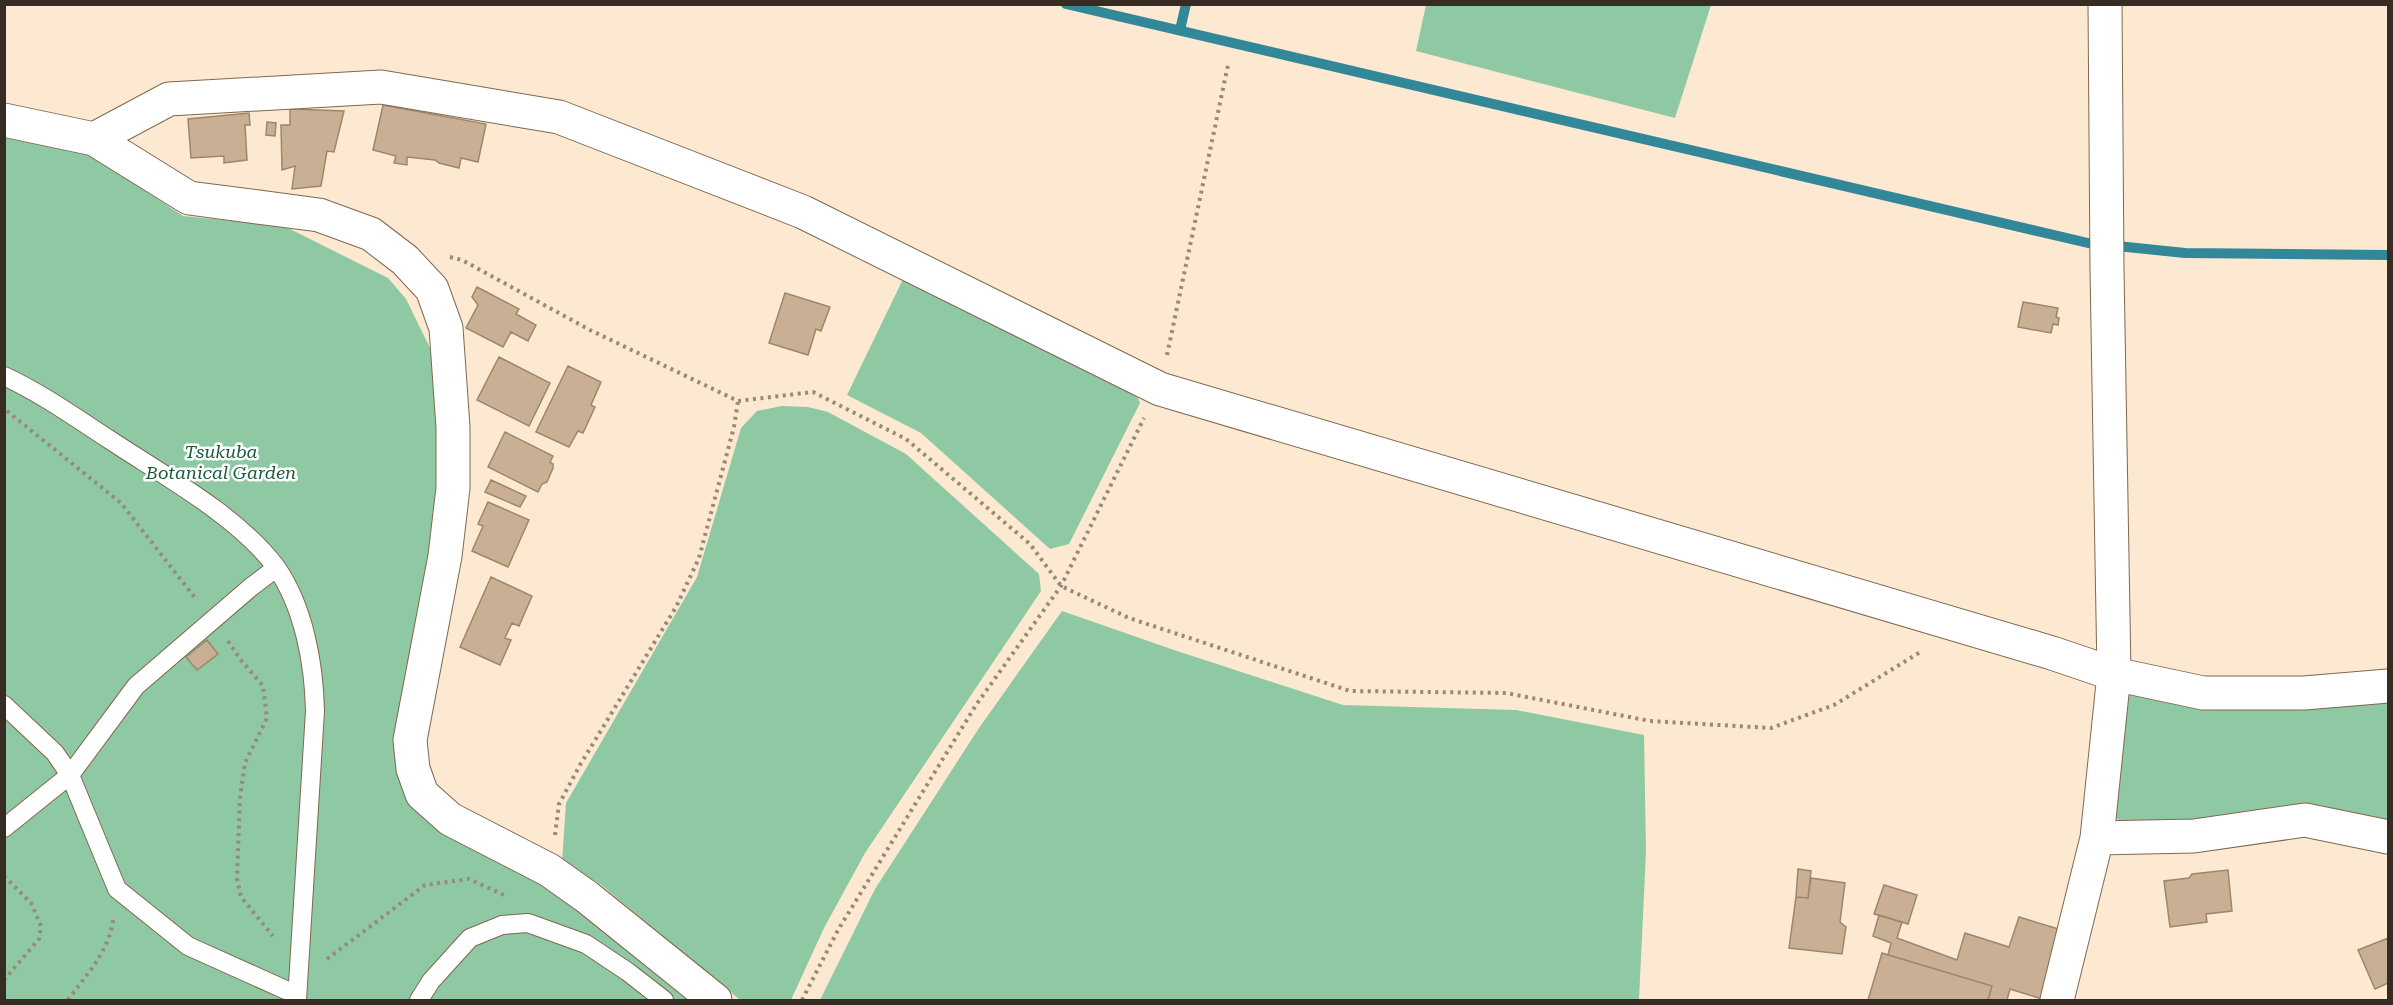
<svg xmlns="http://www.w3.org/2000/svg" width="2393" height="1005" viewBox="0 0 2393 1005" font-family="'Roboto Serif',serif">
	<rect width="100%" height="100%" fill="#fde9d1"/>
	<path fill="#8ec9a4" d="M1426,5V4L1711,5L1675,118L1416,51Z
		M4,136L87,152L183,216L284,226L388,278L406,299L434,356L438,467L406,795L576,903L690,1000H5Z
		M906,273L1133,386L1140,403L1069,544L1050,549L921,433L847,395Z
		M782,406L808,407L828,412L906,454L1039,574L1041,591L865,853L824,928L791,1000H740L600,884L562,862L566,803L697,577L741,428L757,411Z
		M1062,611L1174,650L1343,705L1516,710L1644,735L1646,852L1639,1000H820L875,889L979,728Z
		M2131,693L2388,698V822L2131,827L2118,820L2112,810L2122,700Z"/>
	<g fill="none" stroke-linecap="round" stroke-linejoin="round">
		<path stroke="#328799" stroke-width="10" d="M1066,4L2088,243L2185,253L2388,255
			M1180,30L1186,4"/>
	</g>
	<path fill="#c9b094" stroke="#9d866b" stroke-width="1.5" d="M383,105L486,124L478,162L461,158L459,168L439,163L435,160L407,157V165L394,163L396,156L373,150Z
		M290,109L344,111L334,152L327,151L321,186L292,189L295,166L282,170L281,125H290Z
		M249,113L250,125H245L247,160L224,163V156L191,158L188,119Z
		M267,122L276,123L275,136L266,135Z
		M477,287L519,309L516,314L536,325L528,341L511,332L503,347L466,328L478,305L472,297Z
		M785,293L830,307L821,331L816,329L808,355L769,343Z
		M2023,302L2058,308L2056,317L2059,318L2058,325L2053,324L2051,333L2018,327Z
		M499,357L550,383L529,426L477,400Z
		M568,366L601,382L591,405L595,407L583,433L578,431L569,447L536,432Z
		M505,432L553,456L550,462L553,464V468L547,482L542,484L538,492L488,467Z
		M491,480L526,496L520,507L485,492Z
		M488,502L529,520L508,567L472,551L483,526L478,524Z
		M491,577L532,596L519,626L512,623L505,638L511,640L500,665L460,647Z
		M207,640L218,654L197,670L186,657Z
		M1798,869L1811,871L1808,898L1796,897Z
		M2228,870L2232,911L2206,914L2207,922L2170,927L2164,881L2189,878L2192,874Z
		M1811,878L1845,883L1840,922L1846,927L1842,954L1789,948L1796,897L1808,898Z
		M1884,885L1917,895L1908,924L1874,914Z
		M1879,915L1902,922L1897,938L1957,960L1965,933L2009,947L2019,917L2065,931L2042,999L2010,989L2007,1000H1988L1992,986L1888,955L1891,943L1873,936Z
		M2388,938V983L2375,989L2358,950Z
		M1882,953L1992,986L1988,1000H1868Z"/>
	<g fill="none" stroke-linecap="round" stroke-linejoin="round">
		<defs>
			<path id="service" d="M4,376C41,393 76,418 110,440C163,475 238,516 276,567C304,607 314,664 315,711L297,1000
				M4,705L55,753L70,775L117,889L188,946L297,995
				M4,828L70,775L136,686L251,587L276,568
				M419,1000L431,981L470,938L502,925L528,923L586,944L628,972L664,1000"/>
			<path id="minor" d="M4,120L94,139L189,198L319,215L371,234L405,260L432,289L446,328L453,427V488L445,556L410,740L413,769L422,794L450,819L549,870L587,897L715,1000
				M94,139L169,99L381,87L559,117L803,212L1160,389L2052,653L2114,674L2203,693H2304L2388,686
				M2097,838L2194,836L2305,820L2388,837
				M2057,1000L2097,838L2114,674L2107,269L2105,4"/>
		</defs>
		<use href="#service" stroke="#7f684e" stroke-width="20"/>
		<use href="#minor" stroke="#7f684e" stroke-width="35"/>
		<path stroke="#988978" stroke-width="4" stroke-dasharray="3 4.5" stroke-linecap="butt" d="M450,257L462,260L590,330L738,401L813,392L906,439L1030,544L1061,586L1129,618L1350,691L1506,693L1650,721L1771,728L1834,705L1922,651
			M1167,355L1228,65
			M7,411L121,503L196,599
			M228,641L240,659L263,686L267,718L245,763L240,797L237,879L241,897L273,936
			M555,835L559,804L580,765L676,607L699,558L734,427L738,401
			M4,876L31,903L41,926L39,939L4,980
			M327,959L425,885L469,879L506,896
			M68,1000C86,975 109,952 113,920
			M802,1000L838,930L976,705L1061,586L1144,418"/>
		<use href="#service" stroke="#fff" stroke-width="18"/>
		<use href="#minor" stroke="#fff" stroke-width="33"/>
	</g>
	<g text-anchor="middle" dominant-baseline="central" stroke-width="5" stroke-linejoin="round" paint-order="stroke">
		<g font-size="18" font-style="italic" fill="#1a5a38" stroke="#fff">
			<text x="221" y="451">Tsukuba<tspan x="221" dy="21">Botanical Garden</tspan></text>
		</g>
	</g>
	<rect width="2393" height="1005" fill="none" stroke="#362c21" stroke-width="12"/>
</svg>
